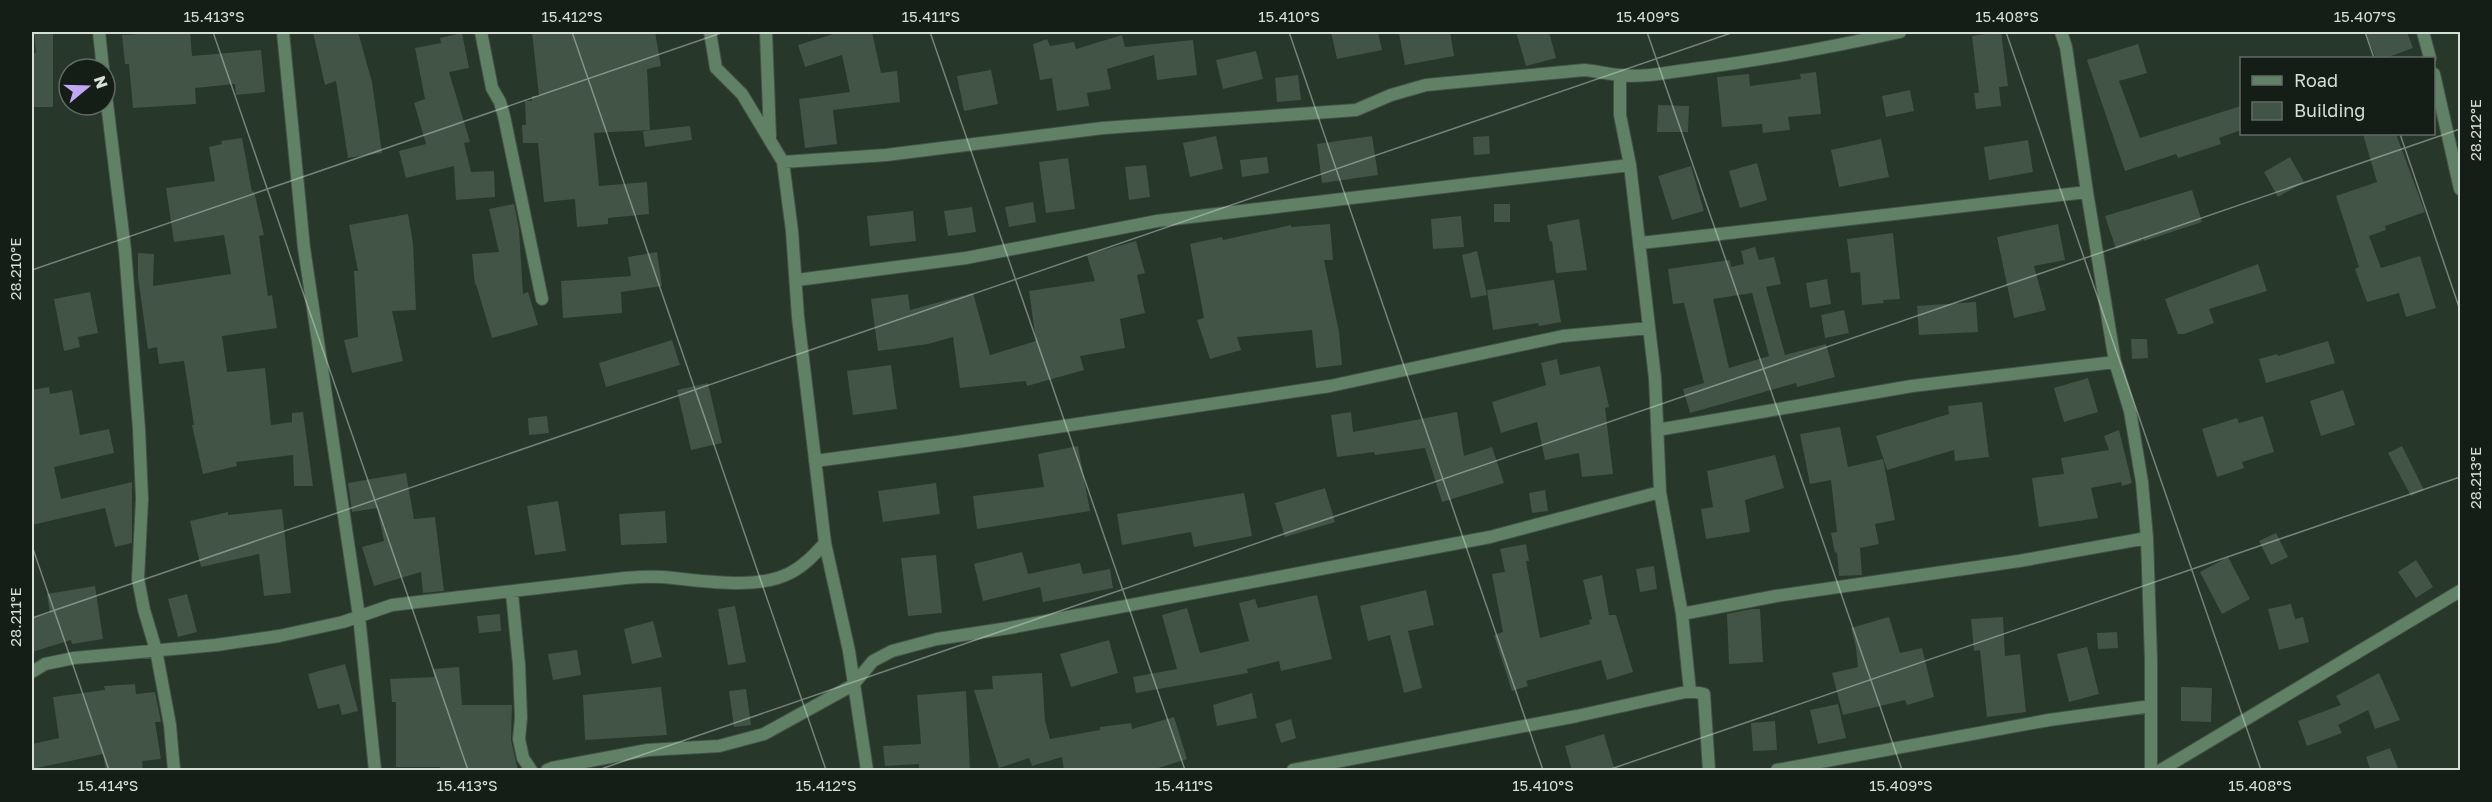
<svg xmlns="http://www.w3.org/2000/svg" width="2492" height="802" viewBox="0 0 2492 802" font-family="'Golos Text',sans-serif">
	<rect width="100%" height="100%" fill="#27372a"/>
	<path fill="#425446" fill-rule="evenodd" d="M34,32H53V107H32V53H36Z
		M174,32H190L192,56L261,50L265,92L236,95L235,84L195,88L196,104L133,108L129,64H125L122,35Z
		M313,32H358L372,82L382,153L348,158L336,81L325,85Z
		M532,32H655L661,66L647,69L650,130L594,133L599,186L647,182L649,214L608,218V224L577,227L575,199L544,202L538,143H523L522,125H526L525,101H532V96H539Z
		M840,32H872L881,73L897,71L900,102L833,110L837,144L805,148L799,99L850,92L842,55L805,67L798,45Z
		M1331,32H1378L1382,50L1337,59Z
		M1410,32H1450L1454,56L1405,65L1399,33Z
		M1516,32H1549L1556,58L1526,66Z
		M2001,32L2008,86L1999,87L2001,106L1976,109L1974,93H1979L1972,36Z
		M2365,32H2407L2413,48L2386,58H2376Z
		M462,33L469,68L449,72L470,142L464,143L471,172L494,171L495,197L456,200L454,166L406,178L399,151L426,144L414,103L425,99L415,48L441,43L440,38Z
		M1122,35L1125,47L1193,40L1197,75L1157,80L1154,55L1107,69L1111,89L1087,93L1089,106L1057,111L1052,78L1040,80L1033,44L1047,39L1050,46L1074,42L1076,49Z
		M2138,44L2147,73L2119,81L2140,138L2241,106V130L2219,138L2221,144L2178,158L2176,154L2125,171L2087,60Z
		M1256,51L1263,79L1223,89L1216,60Z
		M991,70L998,104L964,111L957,76Z
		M1816,72L1821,114L1788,117L1790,130L1763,133L1762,124L1722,127L1717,77L1749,74L1750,86L1801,79L1800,74Z
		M1298,75L1301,100L1277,102L1275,78Z
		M1910,90L1914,111L1886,117L1882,96Z
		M1658,105L1689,106L1688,132H1657Z
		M690,126L692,140L645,147L643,131Z
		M2363,134H2396L2425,212L2385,226L2386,230L2369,236L2381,268L2420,256L2436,308L2406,317L2399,293L2367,302L2355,269L2359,267L2336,196L2377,182Z
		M1216,136L1223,169L1190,177L1183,143Z
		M1372,136L1378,175L1322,183L1317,144Z
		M1489,136L1490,154L1474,155L1473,137Z
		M242,138L252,192L254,191L264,235L259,236L268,296L272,295L277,328L222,336L227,372L265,368L271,425L292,422V413L303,412L313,486H294L293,455L236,462L237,466L203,474L192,425H194L184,361L159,364L157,347L148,349L138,277V253L154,254L153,286L231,274L224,235L174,242L166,188L215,181L209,147L222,144L221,141Z
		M1881,139L1889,177L1839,187L1831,150Z
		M2028,140L2033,172L1989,180L1984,147Z
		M1267,157L1269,173L1242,177L1240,160Z
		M2290,157L2304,182L2278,197L2264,172Z
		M1068,158L1075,209L1046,213L1039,162Z
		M1757,163L1767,200L1740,208L1729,171Z
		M1146,165L1150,197L1129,200L1125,167Z
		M1691,166L1704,211L1672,220L1658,176Z
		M2192,190L2202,222L2144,241L2142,237V241L2116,249L2105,216Z
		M1033,202L1036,222L1009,227L1005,207Z
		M514,204L519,229L523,294L528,292L538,325L492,338L476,284L475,285L472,254L499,252L489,209Z
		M1494,204H1510V222H1494Z
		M972,207L976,232L948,236L944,211Z
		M913,211L916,241L870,246L867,216Z
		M408,214L413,243L416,310L392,311L403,361L352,373L344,340L358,337L354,271H358L349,225Z
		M1461,216L1464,247L1433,249L1431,219Z
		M1579,219L1587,270L1556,273L1552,241L1550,242L1547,225Z
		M1330,224L1333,260H1324L1339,332L1342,365L1316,368L1312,330L1237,337L1241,350L1210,359L1197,320L1204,318L1190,244L1222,237L1223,240L1291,225V227Z
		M2058,224L2065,260L2034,266L2046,310L2014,318L1997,237Z
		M1893,233L1900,299L1883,300L1884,303L1862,305L1860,272L1851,273L1847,239Z
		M1136,241L1145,273L1137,275L1145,313L1120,319L1125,348L1080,356L1084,370L1027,386L1026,381L960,388L953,337L928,344L878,351L871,299L908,294L910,310L973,293L990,355L1036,341L1029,291L1095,281L1087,255Z
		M1755,247L1759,260L1774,257L1781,284L1766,287L1785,355L1826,344L1835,377L1797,387L1796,383L1690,413L1683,389L1704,383L1684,303L1673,304L1668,269L1730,260L1731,267L1744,264L1741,251ZM1752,293L1769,356L1729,368L1713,299Z
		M1477,251L1487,295L1471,298L1462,255Z
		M657,252L662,286L621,292L622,313L563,318L561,281L631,276L628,257Z
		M2258,264L2267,291L2209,309L2214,323L2184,334H2178L2165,299Z
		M1827,279L1831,304L1810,308L1806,283Z
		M1554,280L1561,322L1539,326L1538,323L1493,330L1487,290Z
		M90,292L98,333L78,337L80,347L64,351L54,299Z
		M1976,302L1978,332L1919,335L1917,306Z
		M1844,310L1849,333L1825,338L1821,315Z
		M2131,339H2147L2148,358L2132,359Z
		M672,340L680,365L606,387L599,363Z
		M2328,341L2335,363L2266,383L2259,359L2277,354L2278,356Z
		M1557,359L1560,375L1600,366L1609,407L1605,408L1613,474L1582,477L1579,453L1545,460L1537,422L1501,433L1492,402L1546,385L1541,363Z
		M891,365L897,409L853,415L847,371Z
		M2088,378L2098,412L2064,422L2054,388Z
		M708,383L722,443L691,450L677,390Z
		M49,387L50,394L72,390L80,435L109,429L114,453L54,467L61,499L132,482V543L115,547L105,508L32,525V390Z
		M2343,390L2355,425L2321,436L2310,401Z
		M1982,402L1989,457L1955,461L1954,450L1887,470L1876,436L1949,414L1948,406Z
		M1351,412L1353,432L1457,412L1464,456L1492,447L1504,483L1442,502L1425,448L1375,455L1374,452L1337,457L1331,415Z
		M547,416L549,433L529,435L528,418Z
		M2263,416L2274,452L2242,462L2244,468L2217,477L2202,429L2237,418L2239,423Z
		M1840,427L1848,467L1883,459L1895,520L1875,524L1879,544L1860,548L1862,575L1839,576L1837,552L1835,553L1831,533L1837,532L1831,480L1810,484L1800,434Z
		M2119,430L2132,483L2122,486L2121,482L2091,488L2098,518L2039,527L2032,478L2064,474L2061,458L2109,450L2104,436Z
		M1078,446L1090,511L977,529L973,496L1044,487L1038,454Z
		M2402,446L2424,490L2411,496L2388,453Z
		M1775,455L1784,488L1745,500L1750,532L1706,539L1701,509L1713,507L1707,471Z
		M406,473L414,519L435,517L444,591L423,593L421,572L374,586L362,547L384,541L377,508L352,512L348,483Z
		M936,483L940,514L883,522L878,491Z
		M1325,488L1335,522L1285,537L1275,503Z
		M1545,490L1548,511L1532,513L1529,493Z
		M1244,493L1252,536L1194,547L1191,532L1122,545L1117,514Z
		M558,501L566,551L535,555L527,506Z
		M282,509L291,593L264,596L259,554L201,567L190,521L228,512V515Z
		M665,511L667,543L621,545L619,514Z
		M2276,533L2288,557L2271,565L2259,541Z
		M1526,544L1529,561H1526L1540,638L1590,624L1589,620L1592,619L1583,580L1602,575L1609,615H1616L1633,672L1607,680L1601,660L1526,681L1528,686L1512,691L1494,635L1503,632L1492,574L1505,572L1500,549Z
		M1022,552L1028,574L1080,563L1083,574L1110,569L1113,588L1043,602L1040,587L983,601L974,564Z
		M936,555L942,613L908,616L901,558Z
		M2228,557L2250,599L2222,614L2200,572Z
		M2416,560L2433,587L2416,598L2398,572Z
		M1654,566L1657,589L1640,592L1636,569Z
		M95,586L103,639L72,644L71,640L32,652V618L50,613L47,594Z
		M1426,590L1434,625L1408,631L1422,688L1404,693L1390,635L1368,641L1360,606Z
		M187,594L197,632L178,637L168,599Z
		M1317,595L1332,659L1281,671L1279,661L1247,669L1248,673L1136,693L1133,677L1177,669L1162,615L1187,608L1200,653L1249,641L1239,603L1255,599L1258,608Z
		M2291,604L2295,619L2303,617L2309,642L2279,650L2268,609Z
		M735,606L746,662L728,665L718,609Z
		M1752,609H1760L1763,662L1729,664L1727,614Z
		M500,614L501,631L479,633L477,616Z
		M1889,617L1900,653L1922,648L1934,697L1907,705L1905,700L1843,715L1832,673L1858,667L1856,647L1851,628Z
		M2003,617L2005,656L2020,654L2026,712L1987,717L1980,650L1974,651L1971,619Z
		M653,621L662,657L632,664L624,629Z
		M2117,632L2118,648L2098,649L2097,633Z
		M1109,640L1118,673L1071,687L1060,654Z
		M2087,647L2099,694L2069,702L2057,654Z
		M577,650L581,675L553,680L548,654Z
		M345,664L358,711L342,715L339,704L318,709L308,674Z
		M459,667L462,705H512L511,740L518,771H440V767H396V702H392L390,679L434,677L433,669Z
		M1042,673L1045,721L1050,739L1100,730V727L1131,723L1132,729L1174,717L1187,759L1149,771H1064L1062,757L1032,766L1029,758L999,768L974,690L993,689L992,676Z
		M2379,673L2400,720L2375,729L2368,710L2338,725L2342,733L2307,746L2298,721L2341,705L2336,696Z
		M135,684L136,694L155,692L161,722H155L161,759L142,761L143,771H106L103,754L32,769V744L59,738L53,697L105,690L104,686Z
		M661,687L667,735L585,740L583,695Z
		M2181,687L2212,688L2211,722L2181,721Z
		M746,689L751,725L734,727L729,691Z
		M966,691L970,771H919V764L885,766L883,746L921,744L917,695Z
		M1252,693L1257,718L1217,726L1213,705Z
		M1838,704L1846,738L1818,744L1810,710Z
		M1291,719L1296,738L1281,743L1275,724Z
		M1775,721L1777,750L1753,751L1751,723Z
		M1604,734L1615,771H1572L1565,746Z
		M2390,748L2399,771H2371L2366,757Z"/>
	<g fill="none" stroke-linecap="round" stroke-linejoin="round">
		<defs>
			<path id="street" d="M99,32L103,69
				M283,32L304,248L359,616L375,770
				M481,32L492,88L500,102L504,116L542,299
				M710,32L716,68L742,94L783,162L792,231L798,317L825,543L849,651L867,770
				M766,32L770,137
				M2061,32L2066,47L2087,192L2115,362L2130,411L2142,482L2147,538L2151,660V770
				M2423,32L2430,58
				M2434,74L2460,189
				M1620,75V115L1630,165
				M105,87L125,250L139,429L142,499L138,579L144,610L156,650L170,725L174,770
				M783,162L886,155L1103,128L1356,110L1391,95L1426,85L1584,70C1596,71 1607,74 1620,75C1643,78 1670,72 1693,69C1762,60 1832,47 1900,32
				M1641,243L2087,192
				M797,280L966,258L1157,221L1630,165L1655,378L1660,492
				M1657,430L1912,386L2115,362
				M815,461L957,442L1330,386L1563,336L1649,328
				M512,593L519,665L521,718L519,739L523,758L531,770
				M1682,614L1776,596L2019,561L2147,538
				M32,672L45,664L74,658L216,645L279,636L343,622L392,605L625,578C637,577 650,576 662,577C700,580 756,591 790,573C804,566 814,555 825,543
				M547,770L552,768L648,750L719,746L764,734L853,685L873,661L892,651L937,639L1009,628L1490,537L1660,492L1682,614L1690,691
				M1293,770L1577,716L1690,691L1704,694L1709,770
				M1777,770L2049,720L2151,706
				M2161,770L2460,591"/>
		</defs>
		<use href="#street" stroke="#435246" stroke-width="14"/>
		<use href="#street" stroke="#618167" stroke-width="12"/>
	</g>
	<path fill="none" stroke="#d5dfd7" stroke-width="1.5" stroke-opacity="0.45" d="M213,32L468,770M572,32L826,770M930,32L1185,770M1289,32L1543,770M1647,32L1902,770M2006,32L2261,770M2365,32L2374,58M2400,134L2460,310M32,270L724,32M32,546L109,770M32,618L1734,32M598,770L2460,129M1608,770L2460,477"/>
	<rect width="2492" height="802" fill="none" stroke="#151d17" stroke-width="66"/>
	<rect x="2240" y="57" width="195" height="78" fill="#151d17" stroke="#626b64" stroke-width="1.5"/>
	<rect x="2252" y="76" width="30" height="9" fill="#618167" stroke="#626b64" stroke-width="1.5"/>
	<text x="2294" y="87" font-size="18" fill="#d5dfd7">Road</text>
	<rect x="2252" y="102" width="30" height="18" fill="#425446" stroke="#626b64" stroke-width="1.5"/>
	<text x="2294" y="117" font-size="18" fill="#d5dfd7">Building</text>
	<g transform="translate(87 87) rotate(71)"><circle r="28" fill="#151d17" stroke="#626b64" stroke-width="1.5"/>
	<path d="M0-4.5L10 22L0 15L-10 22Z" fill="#c2a7f2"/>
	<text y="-9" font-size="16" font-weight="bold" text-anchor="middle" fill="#d5dfd7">N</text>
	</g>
	<rect x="33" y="33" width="2426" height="736" fill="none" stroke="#d5dfd7" stroke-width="2"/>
	<g font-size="15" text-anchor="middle" fill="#d5dfd7">
		<text x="214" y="22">15.413°S</text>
		<text x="572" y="22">15.412°S</text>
		<text x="931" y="22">15.411°S</text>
		<text x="1289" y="22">15.410°S</text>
		<text x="1648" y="22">15.409°S</text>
		<text x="2007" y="22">15.408°S</text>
		<text x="2365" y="22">15.407°S</text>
		<text transform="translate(2476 130) rotate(-90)" y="5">28.212°E</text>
		<text transform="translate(16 269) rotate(-90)" y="5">28.210°E</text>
		<text transform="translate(2476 478) rotate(-90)" y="5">28.213°E</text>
		<text transform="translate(16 617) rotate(-90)" y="5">28.211°E</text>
		<text x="108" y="791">15.414°S</text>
		<text x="467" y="791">15.413°S</text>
		<text x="826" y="791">15.412°S</text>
		<text x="1184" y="791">15.411°S</text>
		<text x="1543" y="791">15.410°S</text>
		<text x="1901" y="791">15.409°S</text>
		<text x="2260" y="791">15.408°S</text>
	</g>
</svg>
